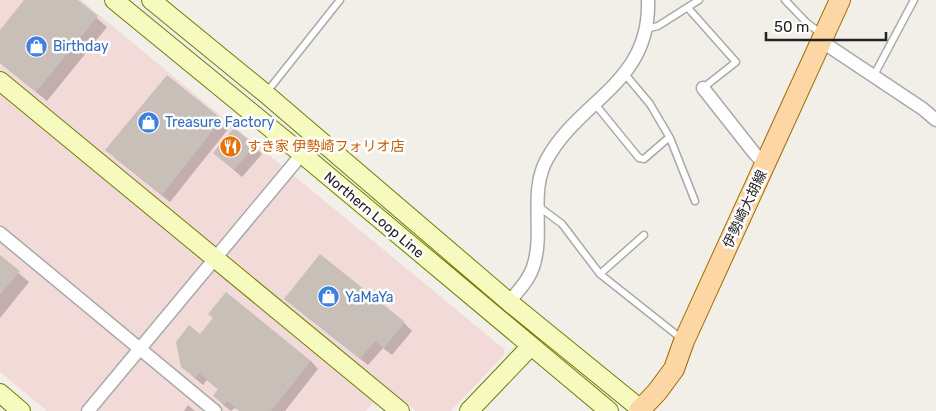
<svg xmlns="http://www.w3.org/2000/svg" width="936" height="411" viewBox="0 0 936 411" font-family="Rubik,'Noto Sans JP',sans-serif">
	<rect width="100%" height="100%" fill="#f2efe9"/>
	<path fill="#f2dad9" d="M0,0H81L504,349V355L451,411H416L386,387L366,411H47L0,372Z"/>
	<path fill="#0003" d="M26,0H76L107,27L47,101L0,63V32Z
		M221,120L229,128L170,202L115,158Z
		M254,146L262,154L242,177L214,153Z
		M0,257L29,282L0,318Z
		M294,306L404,323L412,331L392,355L383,348L368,365Z
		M200,336L311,361L318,369L285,411H240L235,408L231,411L222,404L219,390L207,380L203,385L191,375Z
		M188,405L195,411H184Z"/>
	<path fill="#c7bfb8" d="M24,0H78L98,16L36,92L0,63V30Z
		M167,75L222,119L162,195L105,150Z
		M234,128L255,145L234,170L213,153Z
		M320,254L405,322L384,348L375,341L360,359L284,299Z
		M0,255L20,271L0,295Z
		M226,292L311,361L271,411H240L227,401L224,405L213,396L218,389L199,373L195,378L181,367L176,342L189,325L200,334L213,318L208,314Z"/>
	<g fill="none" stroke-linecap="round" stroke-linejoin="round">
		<defs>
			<path id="lane" d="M785,0L807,23L823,35
				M688,8L736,62L703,88
				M646,29L658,26L699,0
				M873,77L914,0
				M266,93L340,0
				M595,104L639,158L644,159L666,140L670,138L650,104L624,73
				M670,138L695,201
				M538,206L562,224L600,274L682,339
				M600,274L644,235"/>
			<path id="street" d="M821,41L923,109L936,120
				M703,88L755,154L765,164
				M0,233L215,411
				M509,302C518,291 530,279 534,264C544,230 529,191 547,159C580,99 651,83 648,0
				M88,411L302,154"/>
			<path id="secondary" d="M114,0L302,154L609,411
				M151,0L266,94L509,302L643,411
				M0,81L400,411
				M0,393L21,411
				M469,411L530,347"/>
			<path id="primary" d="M639,411L657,392L674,369L684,341L840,0"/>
		</defs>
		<use href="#lane" stroke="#a9a9a9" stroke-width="9"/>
		<use href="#street" stroke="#a9a9a9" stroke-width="15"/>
		<use href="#secondary" stroke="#707d05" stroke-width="20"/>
		<use href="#primary" stroke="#a06b00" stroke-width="22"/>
		<use href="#lane" stroke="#fff" stroke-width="6"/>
		<use href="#street" stroke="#fff" stroke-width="12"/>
		<use href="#secondary" stroke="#f7fabf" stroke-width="18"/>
		<use href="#primary" stroke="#fcd6a4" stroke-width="20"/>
	</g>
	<defs>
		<symbol id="shop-disc" viewBox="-11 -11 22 22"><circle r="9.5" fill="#3f7fe0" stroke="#fff"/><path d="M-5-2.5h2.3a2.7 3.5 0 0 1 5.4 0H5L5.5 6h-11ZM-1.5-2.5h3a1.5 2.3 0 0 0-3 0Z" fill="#fff"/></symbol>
		<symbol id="restaurant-disc" viewBox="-11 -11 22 22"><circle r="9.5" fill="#e8710a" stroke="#fff"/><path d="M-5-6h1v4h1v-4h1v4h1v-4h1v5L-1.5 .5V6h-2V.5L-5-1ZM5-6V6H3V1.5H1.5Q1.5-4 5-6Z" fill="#fff"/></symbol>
	</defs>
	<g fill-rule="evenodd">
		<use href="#shop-disc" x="24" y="34" width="25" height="25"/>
		<use href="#shop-disc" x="136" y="110" width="25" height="25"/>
		<use href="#restaurant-disc" x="218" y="134" width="25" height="25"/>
		<use href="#shop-disc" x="316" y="284" width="25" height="25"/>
	</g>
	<g text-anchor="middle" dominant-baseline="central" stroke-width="5" stroke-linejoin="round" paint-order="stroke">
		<g font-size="14" fill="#366cbe" stroke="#fff" text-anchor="start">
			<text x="53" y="46">Birthday</text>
			<text x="165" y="122">Treasure Factory</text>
			<text x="345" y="297">YaMaYa</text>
		</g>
		<g font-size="14" fill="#c56008" stroke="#fff" text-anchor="start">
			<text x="247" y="146">すき家 伊勢崎フォリオ店</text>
		</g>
		<g font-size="14" fill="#222" stroke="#fff">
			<text transform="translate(745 209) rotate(-65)">伊勢崎大胡線</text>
			<text transform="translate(374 215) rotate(40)">Northern Loop Line</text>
		</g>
	</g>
	<path d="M766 32v8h120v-8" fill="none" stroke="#222222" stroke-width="2.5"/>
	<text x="774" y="32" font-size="15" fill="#222222" stroke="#ffffff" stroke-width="4" paint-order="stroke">50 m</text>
</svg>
